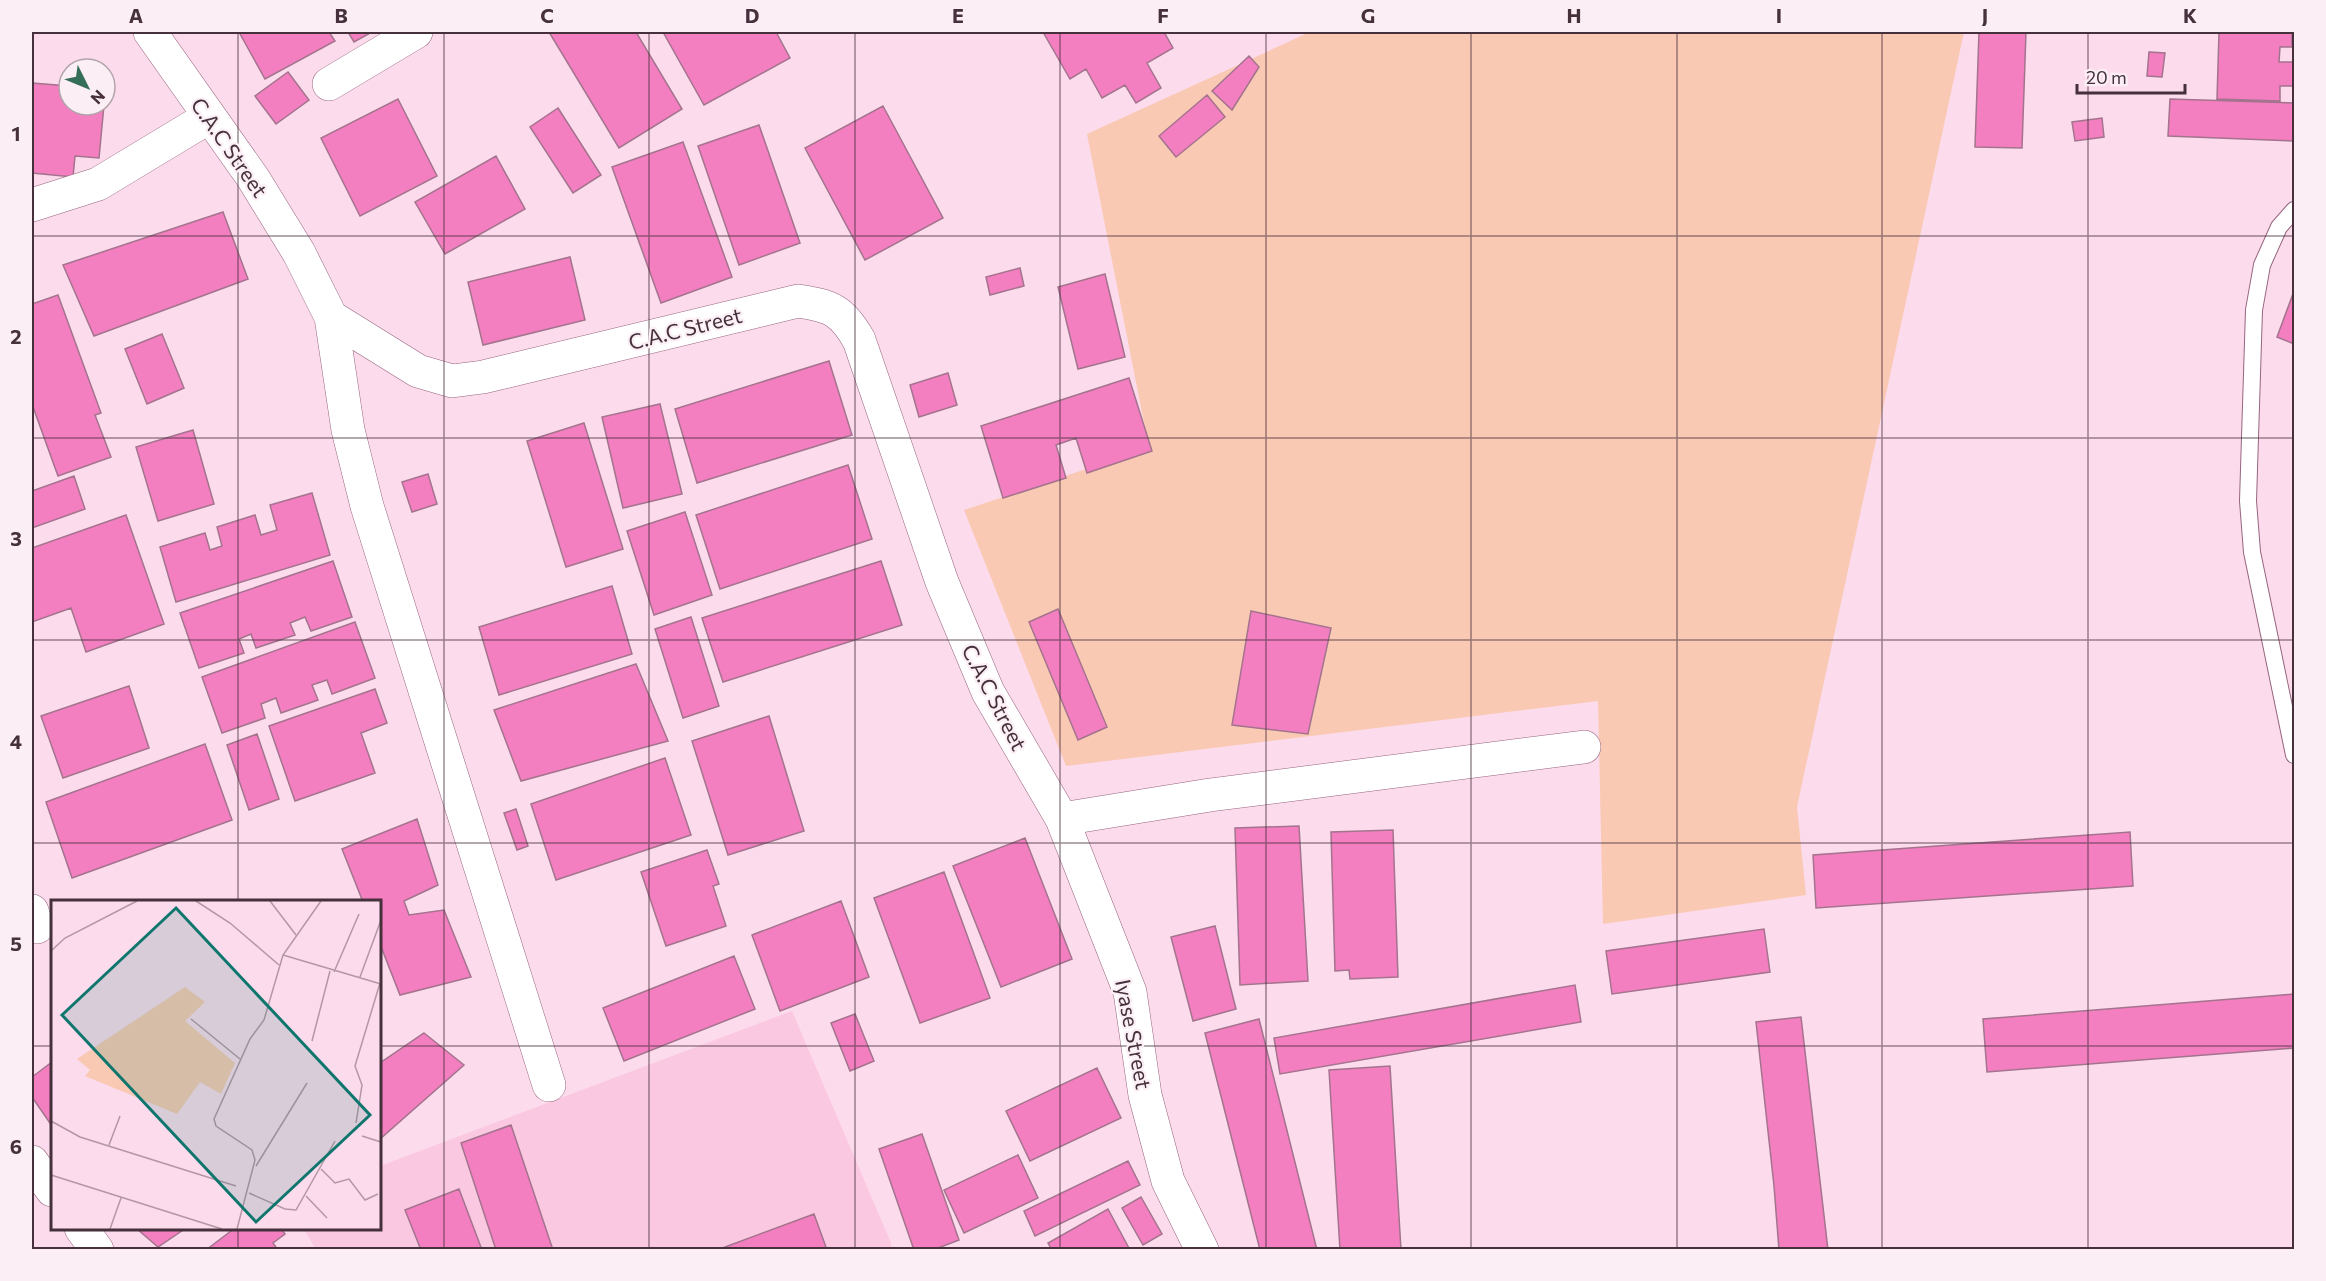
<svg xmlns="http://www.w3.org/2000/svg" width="2326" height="1281" viewBox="0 0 2326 1281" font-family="Commissioner,sans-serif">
	<rect width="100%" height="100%" fill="#fcdbec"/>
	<path fill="#fbc8e2" d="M792,1011L891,1243V1249L316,1250L304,1229L380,1228V1166Z"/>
	<path fill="#fac9b3" d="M1310,32H1964L1797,807L1806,895L1603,924L1598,701L1066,766L964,510L1149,448L1087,134Z"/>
	<path fill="#f37fc1" stroke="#a4738d" stroke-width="1.5" d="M239,32H329L335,41L265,79Z
		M348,32H372L354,42Z
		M549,32H636L682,109L619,148Z
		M663,32H776L790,58L704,105Z
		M1043,32H1164L1173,48L1147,63L1161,88L1136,103L1125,85L1102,98L1086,69L1070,79Z
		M1979,32H2026L2022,148L1975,147Z
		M2219,32H2292V47H2280L2279,62H2294V86H2280V101L2217,99Z
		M2149,52L2165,53L2162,77L2147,76Z
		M1249,56L1259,67L1232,110L1212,91Z
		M288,72L309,100L276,124L255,96Z
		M32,83L69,86V105H104L99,158L75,156L73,177L32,173Z
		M1207,95L1225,117L1176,157L1159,136Z
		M398,99L437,176L360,216L321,138Z
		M2170,99L2294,103V141L2168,136Z
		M883,106L943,218L865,260L805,148Z
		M558,108L601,175L573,193L530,127Z
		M2102,118L2104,137L2075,141L2072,122Z
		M759,125L800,243L739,265L698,146Z
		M683,142L732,277L661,303L612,167Z
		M496,156L525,209L445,254L415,202Z
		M223,212L248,279L94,336L63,265Z
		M570,257L585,320L483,345L468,282Z
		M1020,268L1024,286L990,295L986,277Z
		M1105,274L1125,357L1078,369L1058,287Z
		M2294,291V344L2277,337Z
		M58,295L101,413L95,415L111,457L58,476L32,404V304Z
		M162,334L184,388L147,404L125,349Z
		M829,361L852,435L697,483L675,409Z
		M948,373L957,405L919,417L910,385Z
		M1129,378L1152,451L1087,473L1076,438L1056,445L1066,478L1003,498L981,426Z
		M660,404L682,494L623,508L602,417Z
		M584,423L623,549L566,567L527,441Z
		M193,430L214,504L158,521L136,447Z
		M848,465L872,539L720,589L696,515Z
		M428,474L437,504L412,512L402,482Z
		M74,476L85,509L32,528V491Z
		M312,493L330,555L176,602L160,547L205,533L210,550L222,546L217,527L255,515L261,535L277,530L270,505Z
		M685,512L712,595L654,615L627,531Z
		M126,515L164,624L86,652L71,608L32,622V548Z
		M333,561L352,617L311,631L305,617L290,623L295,635L256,648L251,634L239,639L244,653L199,668L180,613Z
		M881,561L902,625L723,682L702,618Z
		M612,586L632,654L499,695L479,627Z
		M1058,609L1107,727L1078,740L1029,622Z
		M1251,611L1331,628L1308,734L1232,725Z
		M691,617L719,706L683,718L655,629Z
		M355,622L375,678L332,694L327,680L312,685L318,700L281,713L276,698L261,704L265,718L222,733L202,677Z
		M636,664L668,741L521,781L494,710Z
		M129,686L149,748L63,778L41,716Z
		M375,689L387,723L361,733L375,773L295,801L269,726Z
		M769,716L804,831L728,855L692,741Z
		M257,734L279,799L249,810L227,745Z
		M205,744L232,820L72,878L46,802Z
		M665,758L691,835L556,880L531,804Z
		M516,809L528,846L517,850L504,813Z
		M417,819L438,885L404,901L409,915L444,910L471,977L400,995L380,944V902H363L342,849Z
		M1299,826L1308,981L1240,985L1235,828Z
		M1393,830L1398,977L1350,979L1349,970L1335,971L1331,832Z
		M2130,832L2133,886L1816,908L1813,855Z
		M1025,838L1072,959L1001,987L953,866Z
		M707,850L719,884L713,886L726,926L666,946L641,872Z
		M944,872L990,998L920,1023L874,898Z
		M841,901L869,977L780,1011L752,935Z
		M1215,926L1236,1009L1193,1021L1171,937Z
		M1764,929L1770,972L1612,994L1606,951Z
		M734,956L755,1009L624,1061L603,1008Z
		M1575,985L1581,1022L1280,1074L1274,1038Z
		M2294,994V1048L1987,1072L1983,1019Z
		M855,1014L874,1061L850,1071L831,1023Z
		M1801,1017L1828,1250H1779L1774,1186L1756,1022Z
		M1259,1019L1317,1250H1260L1205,1033Z
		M424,1033L464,1065L380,1139V1063Z
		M52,1062V1126L32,1097V1077Z
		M1390,1066L1401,1250H1340L1329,1070Z
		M1097,1068L1121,1118L1030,1161L1006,1111Z
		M511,1125L553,1250H496L461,1143Z
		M922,1134L959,1240L933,1250H914L879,1149Z
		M1018,1155L1038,1198L964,1233L944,1190Z
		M1128,1161L1140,1185L1035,1236L1024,1211Z
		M459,1189L482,1250H421L405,1210Z
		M1141,1197L1162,1234L1143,1245L1122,1208Z
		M1108,1209L1130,1250H1052L1048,1243Z
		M814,1214L827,1250H717Z
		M136,1228H186L158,1247Z
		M235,1228H281L285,1234L273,1243L278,1250H206Z"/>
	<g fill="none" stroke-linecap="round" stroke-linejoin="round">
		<defs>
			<path id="lane" d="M2294,210L2279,227L2262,265L2254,310L2248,501L2252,552L2294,755"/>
			<path id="street" d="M150,32L253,178L299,253L331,317L418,371L452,381L483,377L798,301C831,306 842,310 859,340L942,582L988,692L1062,819L1130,992L1145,1095L1168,1181L1202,1250
				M329,84L416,32
				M32,205L98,184L209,117
				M331,317L348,430L367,506L549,1085
				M1062,819L1210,795L1584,747
				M32,911L37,927
				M32,1162L52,1190
				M81,1228L97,1250"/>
		</defs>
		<use href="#lane" stroke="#96657f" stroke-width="18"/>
		<use href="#street" stroke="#96657f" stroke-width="34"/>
		<use href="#lane" stroke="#fff" stroke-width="16"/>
		<use href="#street" stroke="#fff" stroke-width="33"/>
	</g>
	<path fill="none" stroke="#45303b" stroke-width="1.5" stroke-opacity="0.55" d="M238,32V902M444,32V1250M649,32V1250M855,32V1250M1060,32V1250M1266,32V1250M1471,32V1250M1677,32V1250M1882,32V1250M2088,32V1250M32,236H2294M32,438H2294M32,640H2294M32,843H2294M32,1046H52M380,1046H2294M238,1228V1250"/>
	<g text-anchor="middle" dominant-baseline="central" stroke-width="4.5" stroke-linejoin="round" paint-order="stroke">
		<g font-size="21" fill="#45303b" stroke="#fbeff5">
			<text transform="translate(230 147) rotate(55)">C.A.C Street</text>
			<text transform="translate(685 328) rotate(-14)">C.A.C Street</text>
			<text transform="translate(995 697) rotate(63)">C.A.C Street</text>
			<text transform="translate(1134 1034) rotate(79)">Iyase Street</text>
		</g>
	</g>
	<g transform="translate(51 900)">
		<rect width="330" height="330" fill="#fcdbec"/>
		<path d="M134,87L154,102L134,121L184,163L170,194L149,182L126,214L34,176L39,170L26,159Z" fill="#fac9b3"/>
		<path fill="none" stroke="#b397a5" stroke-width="1.5" d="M145,1L179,23L228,65M219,1L245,35M0,51L14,38L86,1M232,55L330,84M283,72L308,14M309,77L330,20M140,119L189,159M261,141L279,71M0,221L29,237L185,286M305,223L311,185L304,166L329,83M311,236L330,242M58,245L69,216M205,266L256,183M270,269L284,283L298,279L314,300L327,294M0,275L171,329M198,293L234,309L245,310L284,241M255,296L276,318M59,329L70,298M186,329L204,260L201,250L165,226L163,219L199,139L213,120L232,55L270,1"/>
		<path fill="#0f766e" fill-opacity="0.15" stroke="#0f766e" stroke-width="3" d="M125,8L319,215L205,322L11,115Z"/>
		<rect width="330" height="330" fill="none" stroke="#45303b" stroke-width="3"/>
	</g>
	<rect width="2326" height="1281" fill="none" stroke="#fbeff5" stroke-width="66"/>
	<g transform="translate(87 87) rotate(133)"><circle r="28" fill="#fbeff5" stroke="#b2a3ab" stroke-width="1.5"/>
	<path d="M0-4.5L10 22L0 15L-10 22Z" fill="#346e58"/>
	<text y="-9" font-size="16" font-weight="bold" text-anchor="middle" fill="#45303b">N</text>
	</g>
	<path d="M2077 84v9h108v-9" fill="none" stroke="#45303b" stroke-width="3"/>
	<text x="2086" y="84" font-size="18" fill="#45303b" stroke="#fbeff5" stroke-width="4.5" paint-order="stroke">20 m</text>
	<rect x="33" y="33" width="2260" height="1215" fill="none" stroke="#45303b" stroke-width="2"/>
	<g font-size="20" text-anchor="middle" font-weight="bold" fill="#45303b">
		<text x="136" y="23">A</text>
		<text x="341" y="23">B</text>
		<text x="547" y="23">C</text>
		<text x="752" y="23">D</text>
		<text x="958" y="23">E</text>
		<text x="1163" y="23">F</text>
		<text x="1368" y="23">G</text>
		<text x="1574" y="23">H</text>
		<text x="1779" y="23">I</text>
		<text x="1985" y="23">J</text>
		<text x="2190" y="23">K</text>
		<text x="16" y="141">1</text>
		<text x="16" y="344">2</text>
		<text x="16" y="546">3</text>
		<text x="16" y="749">4</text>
		<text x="16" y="951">5</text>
		<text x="16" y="1154">6</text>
	</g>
</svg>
